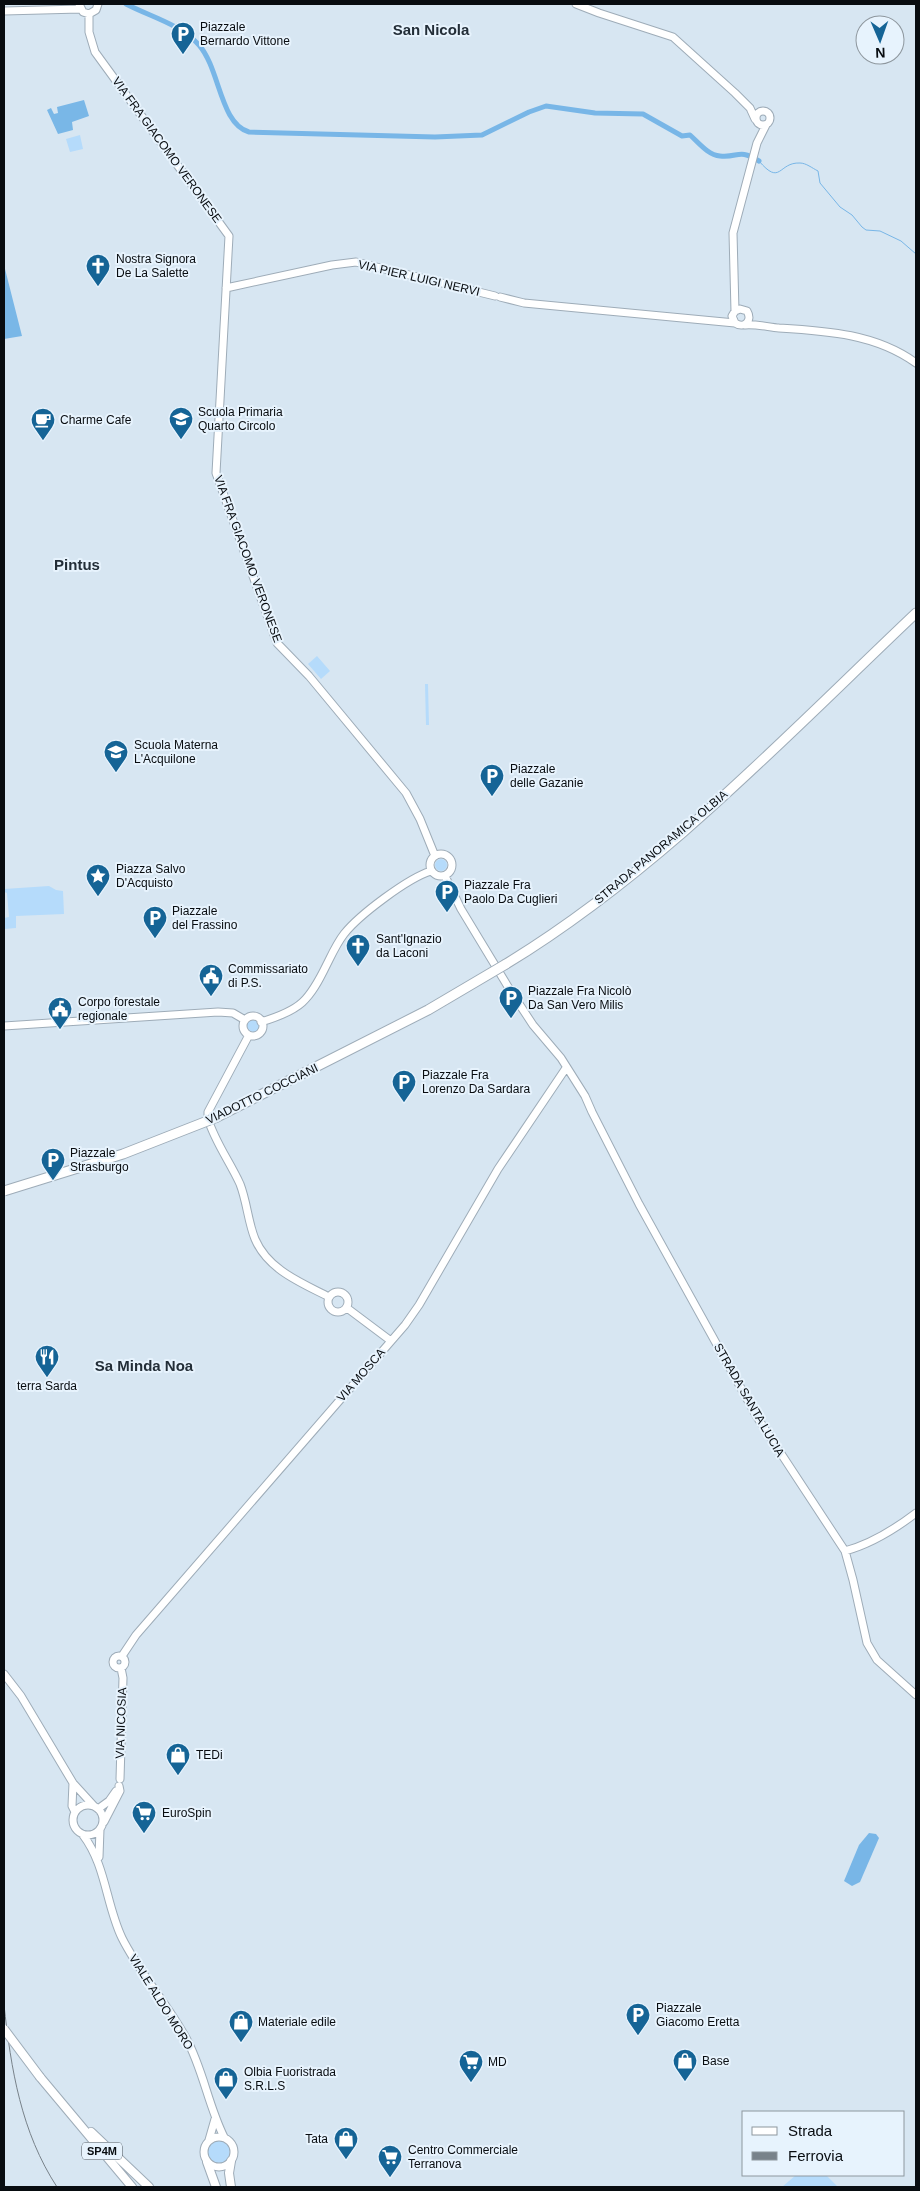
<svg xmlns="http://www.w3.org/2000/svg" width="920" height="2191" viewBox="0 0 920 2191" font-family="Helvetica,sans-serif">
	<rect width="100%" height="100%" fill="#d7e6f2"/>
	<path fill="#b5dbfb" d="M80,135L83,149L70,152L66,139Z
		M317,656L330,671L321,679L308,664Z
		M425,684H428L429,725H426Z
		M435 865a6 6 0 1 1 12 0a6 6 0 1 1-12 0Z
		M49,886L56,890L63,891L64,914L16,916V928L4,929V918L9,917L7,893L4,892V889Z
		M247 1026a6 6 0 1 1 12 0a6 6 0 1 1-12 0Z
		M206 2152a12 12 0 1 1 24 0a12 12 0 1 1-24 0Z
		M796,2175H826L838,2187H782Z"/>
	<path fill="#79b7e7" d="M84,100L89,116L72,122L73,130L58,134L47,110L51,108L54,114L58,113L57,107Z
		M4,265L22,336L4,339Z"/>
	<path fill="#78b6e7" d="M869,1833L876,1834L879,1838L860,1882L852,1886L844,1881L859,1845Z"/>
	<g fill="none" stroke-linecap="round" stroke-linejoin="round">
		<path stroke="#78b6e7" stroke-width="1" d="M759,161C781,187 778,162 800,163C806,163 812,168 818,171L820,183L840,207L852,215L862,227L866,230L880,231L901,241L916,254"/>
		<path stroke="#78b6e7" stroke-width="5" d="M126,4C151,17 180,24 199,45C220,69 220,124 249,132L435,137L482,135L529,112L546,106L595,113L643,114L682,136L690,135C699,143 708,155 720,156C739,158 738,148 759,161"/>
		<defs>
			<path id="secondary" d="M79,4L83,12L89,14L96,10L98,4
				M576,4L599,13L673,37L735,93L750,108L755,119
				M4,11L80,9
				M89,14V32L95,52L229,236L216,473L277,643L309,676L406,793L420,819L435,856
				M756 118a7 7 0 1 1 14 0a7 7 0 1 1-14 0Z
				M226,288L332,265L356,262L495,296
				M500,297L524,303L735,323C744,329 753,321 747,311L740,309L735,311L732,316L735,323
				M735,311L733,233L757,143L766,125
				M745,325C756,324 768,327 779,328C828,331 876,334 916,363
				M430 865a11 11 0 1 1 22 0a11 11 0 1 1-22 0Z
				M445,876L461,909L510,990L533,1025L561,1058L585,1096L592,1112L639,1204L757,1417L845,1551L853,1580L867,1643L877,1660L916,1695
				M243 1026a10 10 0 1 1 20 0a10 10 0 1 1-20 0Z
				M261,1022C301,1010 309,1001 327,964C332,954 337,943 344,934C359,915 408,878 431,871
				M4,1026L218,1012L233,1013L245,1020
				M249,1035L208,1112V1119C215,1142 230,1162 240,1184C247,1202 248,1222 255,1239C268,1270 302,1283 329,1297
				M328 1302a10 10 0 1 1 20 0a10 10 0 1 1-20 0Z
				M347,1308L391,1341
				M845,1551C871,1544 895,1529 916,1513
				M113 1662a6 6 0 1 1 12 0a6 6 0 1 1-12 0Z
				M122,1656L136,1635L405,1325L419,1305L498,1169L566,1068
				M4,1674L21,1696L73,1783L94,1806
				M120,1779L123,1678L121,1668
				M73,1783L72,1806L75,1812
				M73 1820a15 15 0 1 1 30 0a15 15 0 1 1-30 0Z
				M98,1809L109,1801L116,1791
				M104,1822L120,1791L119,1786
				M83,1835C106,1865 106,1905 122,1938C140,1974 167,2003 186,2038C203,2069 208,2105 224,2137
				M99,1857L100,1829
				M204 2152a15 15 0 1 1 30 0a15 15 0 1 1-30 0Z
				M209,2140L215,2119"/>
			<path id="primary" d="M40,2077L132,2187
				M91,2132L149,2187
				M207,2162L216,2187
				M231,2187L229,2173L231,2161"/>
			<path id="highway" d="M506,964C659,871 787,735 916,613"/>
		</defs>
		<use href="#secondary" stroke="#9eacb8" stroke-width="9"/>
		<use href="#primary" stroke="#9eacb8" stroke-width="10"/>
		<use href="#highway" stroke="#9eacb8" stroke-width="11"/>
		<use href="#secondary" stroke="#fff" stroke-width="7"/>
		<use href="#primary" stroke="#fff" stroke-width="8"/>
		<use href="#highway" stroke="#fff" stroke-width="9"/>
		<path stroke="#78828a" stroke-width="1" d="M4,2005C11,2069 21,2132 57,2187"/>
		<defs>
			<path id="primary-bridge" d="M4,2029L40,2077"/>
			<path id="highway-bridge" d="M4,1191L123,1154L215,1118L428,1010L506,964"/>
		</defs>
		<use href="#primary-bridge" stroke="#9eacb8" stroke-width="10" stroke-linecap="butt"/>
		<use href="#highway-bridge" stroke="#9eacb8" stroke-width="11" stroke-linecap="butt"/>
		<use href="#primary-bridge" stroke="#fff" stroke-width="8"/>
		<use href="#highway-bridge" stroke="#fff" stroke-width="9"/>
	</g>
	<defs>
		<symbol id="parking-pin" viewBox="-11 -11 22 30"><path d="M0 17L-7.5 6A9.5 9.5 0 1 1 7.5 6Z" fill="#156496" stroke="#e7f3fd"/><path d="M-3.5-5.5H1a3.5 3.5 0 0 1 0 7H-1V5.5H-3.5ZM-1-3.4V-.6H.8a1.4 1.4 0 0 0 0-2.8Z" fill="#fff"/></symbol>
		<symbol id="church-pin" viewBox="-11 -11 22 30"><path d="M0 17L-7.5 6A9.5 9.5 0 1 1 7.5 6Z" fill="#156496" stroke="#e7f3fd"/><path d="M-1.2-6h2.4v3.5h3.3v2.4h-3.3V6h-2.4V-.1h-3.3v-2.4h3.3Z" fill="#fff"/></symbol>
		<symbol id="school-pin" viewBox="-11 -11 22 30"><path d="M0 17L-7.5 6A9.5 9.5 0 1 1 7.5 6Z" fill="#156496" stroke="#e7f3fd"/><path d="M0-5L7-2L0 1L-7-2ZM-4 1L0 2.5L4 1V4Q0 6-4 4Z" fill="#fff"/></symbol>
		<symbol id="cafe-pin" viewBox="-11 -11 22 30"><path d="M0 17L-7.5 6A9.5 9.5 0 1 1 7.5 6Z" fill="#156496" stroke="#e7f3fd"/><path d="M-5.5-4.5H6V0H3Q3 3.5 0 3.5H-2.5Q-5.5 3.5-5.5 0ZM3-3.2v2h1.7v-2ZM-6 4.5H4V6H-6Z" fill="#fff"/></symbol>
		<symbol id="sight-pin" viewBox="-11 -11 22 30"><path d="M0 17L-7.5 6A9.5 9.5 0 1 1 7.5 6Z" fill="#156496" stroke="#e7f3fd"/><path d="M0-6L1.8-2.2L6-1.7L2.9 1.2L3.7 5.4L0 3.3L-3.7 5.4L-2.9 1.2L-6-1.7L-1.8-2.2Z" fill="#fff"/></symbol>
		<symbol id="civic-pin" viewBox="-11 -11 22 30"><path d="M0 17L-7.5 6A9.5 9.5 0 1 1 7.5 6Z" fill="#156496" stroke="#e7f3fd"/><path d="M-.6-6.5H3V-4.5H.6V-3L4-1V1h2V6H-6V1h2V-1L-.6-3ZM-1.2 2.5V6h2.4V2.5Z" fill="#fff"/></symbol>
		<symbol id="restaurant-pin" viewBox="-11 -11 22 30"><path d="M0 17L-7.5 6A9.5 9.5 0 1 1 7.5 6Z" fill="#156496" stroke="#e7f3fd"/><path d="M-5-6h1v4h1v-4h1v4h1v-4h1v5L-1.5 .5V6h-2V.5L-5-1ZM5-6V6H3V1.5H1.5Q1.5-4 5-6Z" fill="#fff"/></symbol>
		<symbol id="shop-pin" viewBox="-11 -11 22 30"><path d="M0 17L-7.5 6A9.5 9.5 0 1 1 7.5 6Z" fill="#156496" stroke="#e7f3fd"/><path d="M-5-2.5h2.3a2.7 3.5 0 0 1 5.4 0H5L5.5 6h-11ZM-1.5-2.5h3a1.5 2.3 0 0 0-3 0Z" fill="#fff"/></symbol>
		<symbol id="supermarket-pin" viewBox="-11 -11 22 30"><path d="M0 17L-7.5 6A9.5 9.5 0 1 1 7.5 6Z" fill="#156496" stroke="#e7f3fd"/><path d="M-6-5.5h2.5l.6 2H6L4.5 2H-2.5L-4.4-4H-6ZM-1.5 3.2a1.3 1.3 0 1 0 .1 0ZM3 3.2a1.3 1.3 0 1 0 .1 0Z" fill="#fff"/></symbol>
	</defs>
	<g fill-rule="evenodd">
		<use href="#parking-pin" x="169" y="20" width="28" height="38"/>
		<use href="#church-pin" x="84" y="252" width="28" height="38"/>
		<use href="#school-pin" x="167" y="405" width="28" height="38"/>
		<use href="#cafe-pin" x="29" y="406" width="28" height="38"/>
		<use href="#school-pin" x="102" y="738" width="28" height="38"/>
		<use href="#parking-pin" x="478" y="762" width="28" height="38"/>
		<use href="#sight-pin" x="84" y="862" width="28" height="38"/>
		<use href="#parking-pin" x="433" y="878" width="28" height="38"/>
		<use href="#parking-pin" x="141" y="904" width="28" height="38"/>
		<use href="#church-pin" x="344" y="932" width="28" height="38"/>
		<use href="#civic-pin" x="197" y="962" width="28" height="38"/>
		<use href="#parking-pin" x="497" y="984" width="28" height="38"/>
		<use href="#civic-pin" x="46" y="995" width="28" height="38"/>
		<use href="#parking-pin" x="390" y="1068" width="28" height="38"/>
		<use href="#parking-pin" x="39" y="1146" width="28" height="38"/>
		<use href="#restaurant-pin" x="33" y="1343" width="28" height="38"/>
		<use href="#shop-pin" x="164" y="1741" width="28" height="38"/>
		<use href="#supermarket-pin" x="130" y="1799" width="28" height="38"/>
		<use href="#parking-pin" x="624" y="2001" width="28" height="38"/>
		<use href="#shop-pin" x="227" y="2008" width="28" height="38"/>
		<use href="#shop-pin" x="671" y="2047" width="28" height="38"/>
		<use href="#supermarket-pin" x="457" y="2048" width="28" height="38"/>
		<use href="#shop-pin" x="212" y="2065" width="28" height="38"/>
		<use href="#shop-pin" x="332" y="2125" width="28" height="38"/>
		<use href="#supermarket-pin" x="376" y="2143" width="28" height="38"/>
	</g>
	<g text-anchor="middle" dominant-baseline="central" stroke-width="4" stroke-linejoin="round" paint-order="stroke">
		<rect fill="#e7f3fd" stroke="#4b5157" stroke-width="1" x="82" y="2142.5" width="40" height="17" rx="4"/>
		<g font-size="11" font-weight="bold" fill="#080c10">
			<text x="102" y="2151">SP4M</text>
		</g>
		<g font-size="12" fill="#080c10" stroke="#e7f3fd" text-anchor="start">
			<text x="200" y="27">Piazzale<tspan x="200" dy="14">Bernardo Vittone</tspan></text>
			<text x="116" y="259">Nostra Signora<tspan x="116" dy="14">De La Salette</tspan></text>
			<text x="198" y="412">Scuola Primaria<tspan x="198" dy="14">Quarto Circolo</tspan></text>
			<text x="60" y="420">Charme Cafe</text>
			<text x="134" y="745">Scuola Materna<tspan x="134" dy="14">L'Acquilone</tspan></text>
			<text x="510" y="769">Piazzale<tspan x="510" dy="14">delle Gazanie</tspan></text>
			<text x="116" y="869">Piazza Salvo<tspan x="116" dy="14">D'Acquisto</tspan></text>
			<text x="464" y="885">Piazzale Fra<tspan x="464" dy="14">Paolo Da Cuglieri</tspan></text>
			<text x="172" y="911">Piazzale<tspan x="172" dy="14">del Frassino</tspan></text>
			<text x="376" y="939">Sant'Ignazio<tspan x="376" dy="14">da Laconi</tspan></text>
			<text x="228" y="969">Commissariato<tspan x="228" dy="14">di P.S.</tspan></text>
			<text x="528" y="991">Piazzale Fra Nicolò<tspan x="528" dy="14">Da San Vero Milis</tspan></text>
			<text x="78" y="1002">Corpo forestale<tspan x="78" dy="14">regionale</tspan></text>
			<text x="422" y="1075">Piazzale Fra<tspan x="422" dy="14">Lorenzo Da Sardara</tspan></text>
			<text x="70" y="1153">Piazzale<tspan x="70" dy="14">Strasburgo</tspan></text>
			<text x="47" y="1386" text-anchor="middle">terra Sarda</text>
			<text x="196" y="1755">TEDi</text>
			<text x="162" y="1813">EuroSpin</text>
			<text x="656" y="2008">Piazzale<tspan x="656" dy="14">Giacomo Eretta</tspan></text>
			<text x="258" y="2022">Materiale edile</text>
			<text x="702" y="2061">Base</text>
			<text x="488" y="2062">MD</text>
			<text x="244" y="2072">Olbia Fuoristrada<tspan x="244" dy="14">S.R.L.S</tspan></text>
			<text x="328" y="2139" text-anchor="end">Tata</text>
			<text x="408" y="2150">Centro Commerciale<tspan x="408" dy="14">Terranova</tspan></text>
		</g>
		<g font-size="12" fill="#080c10" stroke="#e7f3fd">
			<text transform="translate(167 150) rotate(54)">VIA FRA GIACOMO VERONESE</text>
			<text transform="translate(419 278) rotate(13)">VIA PIER LUIGI NERVI</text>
			<text transform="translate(248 559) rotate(70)">VIA FRA GIACOMO VERONESE</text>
			<text transform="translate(661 847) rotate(-40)">STRADA PANORAMICA OLBIA</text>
			<text transform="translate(262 1094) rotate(-26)">VIADOTTO COCCIANI</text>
			<text transform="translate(361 1375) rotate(-49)">VIA MOSCA</text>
			<text transform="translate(749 1400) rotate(60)">STRADA SANTA LUCIA</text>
			<text transform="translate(121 1723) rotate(-88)">VIA NICOSIA</text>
			<text transform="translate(161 2002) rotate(58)">VIALE ALDO MORO</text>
		</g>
		<g font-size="15" font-weight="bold" fill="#232e38" stroke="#e7f3fd">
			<text x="431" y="29">San Nicola</text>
			<text x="77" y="564">Pintus</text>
			<text x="144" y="1365">Sa Minda Noa</text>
		</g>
	</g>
	<rect width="920" height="2191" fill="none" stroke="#080c10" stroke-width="10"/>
	<rect x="742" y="2111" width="162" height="65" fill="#e7f3fd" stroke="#8e979e"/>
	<rect x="752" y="2127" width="25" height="8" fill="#ffffff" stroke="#8e979e"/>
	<text x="788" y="2136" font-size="15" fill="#080c10">Strada</text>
	<rect x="752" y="2152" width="25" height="8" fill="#78828a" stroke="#8e979e"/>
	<text x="788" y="2161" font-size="15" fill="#080c10">Ferrovia</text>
	<g transform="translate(880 40) rotate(178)"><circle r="24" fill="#e7f3fd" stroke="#8e979e"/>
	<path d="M0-4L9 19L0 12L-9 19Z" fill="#156496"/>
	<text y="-8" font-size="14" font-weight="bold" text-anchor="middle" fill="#080c10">N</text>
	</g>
</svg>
